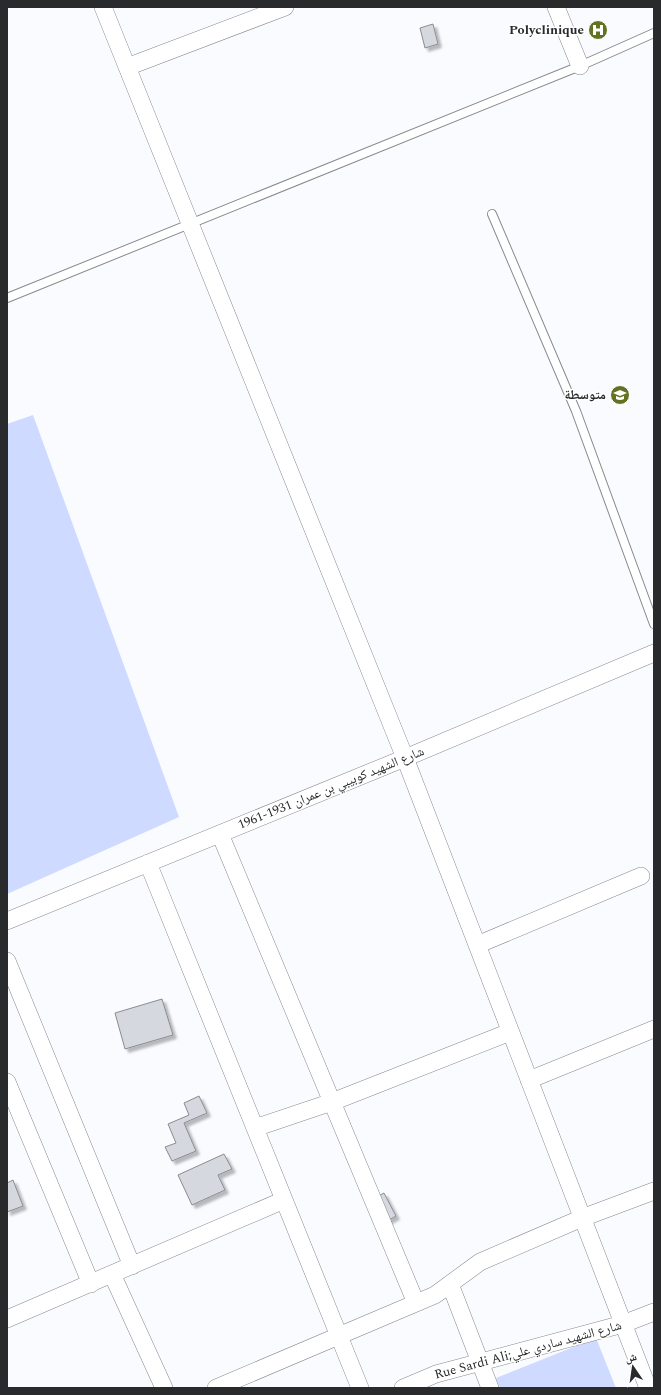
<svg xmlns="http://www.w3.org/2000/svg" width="661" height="1395" viewBox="0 0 661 1395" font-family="Spectral,'Noto Naskh Arabic',serif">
	<defs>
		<filter id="shadow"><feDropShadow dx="3.5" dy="3.5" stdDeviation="1" flood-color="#0004"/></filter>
	</defs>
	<rect width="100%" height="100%" fill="#f9fbff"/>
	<path fill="#cedaff" d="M33,415L179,817L7,894V424Z
		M596,1338L616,1388H500L496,1378Z"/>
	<path fill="#d5d8df" stroke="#898b91" filter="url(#shadow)" d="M433,24L438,44L425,48L420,28Z
		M162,999L173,1035L125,1049L115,1013Z
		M199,1096L207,1113L184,1123L196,1151L172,1161L165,1147L176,1143L168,1124L189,1115L184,1103Z
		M224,1154L232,1169L218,1175L225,1190L192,1205L178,1175Z
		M13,1180L23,1206L7,1212V1183Z
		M384,1193L396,1216L382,1224L369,1201Z"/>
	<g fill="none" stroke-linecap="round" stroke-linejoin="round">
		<defs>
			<path id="service" d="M492,214L576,411L654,624
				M7,298L580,66L654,33"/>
			<path id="minor" d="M103,7L405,758L648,1388
				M556,7L580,66
				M127,67L285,7
				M220,834L416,1303
				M148,863L360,1388
				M7,921L405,758L654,653
				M477,945L641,876
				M7,961L132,1266
				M529,1080L654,1029
				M7,1082L91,1284
				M255,1128L332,1102L510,1032
				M112,1274L164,1388
				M450,1284L490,1388
				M7,1319L284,1200
				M216,1388L435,1295L480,1262L582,1218L654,1191
				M403,1388L436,1374L623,1324L654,1312"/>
		</defs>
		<use href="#service" stroke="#888a90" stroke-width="10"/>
		<use href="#minor" stroke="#888a90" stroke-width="18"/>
		<use href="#service" stroke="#fff" stroke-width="8"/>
		<use href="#minor" stroke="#fff" stroke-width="17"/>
	</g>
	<defs>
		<symbol id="hospital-disc" viewBox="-11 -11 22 22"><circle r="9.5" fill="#617322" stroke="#fff"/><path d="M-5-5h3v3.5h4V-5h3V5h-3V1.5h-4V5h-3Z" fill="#fff"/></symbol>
		<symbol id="school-disc" viewBox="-11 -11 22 22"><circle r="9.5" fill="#617322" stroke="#fff"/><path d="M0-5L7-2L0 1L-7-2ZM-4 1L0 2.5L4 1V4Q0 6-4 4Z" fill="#fff"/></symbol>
	</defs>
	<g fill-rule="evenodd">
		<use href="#hospital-disc" x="587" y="19" width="22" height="22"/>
		<use href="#school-disc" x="609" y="384" width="22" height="22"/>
	</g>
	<g text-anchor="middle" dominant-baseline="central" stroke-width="3" stroke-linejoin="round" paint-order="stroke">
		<g font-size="13" font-weight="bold" fill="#292a2c" stroke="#fff" text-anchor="end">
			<text x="584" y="30">Polyclinique</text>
			<text x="606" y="395">متوسطة</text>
		</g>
		<g font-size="13" fill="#292a2c" stroke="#fff">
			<text transform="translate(331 788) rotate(-22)">شارع الشهيد كوبيبي بن عمران 1931-1961</text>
			<text transform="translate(528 1350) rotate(-15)">Rue Sardi Ali;شارع الشهيد ساردي علي</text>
		</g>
	</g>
	<rect width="661" height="1395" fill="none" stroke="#292a2c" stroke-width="16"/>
	<g transform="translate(633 1367) rotate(347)" stroke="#ffffff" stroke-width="3" paint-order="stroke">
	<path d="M0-3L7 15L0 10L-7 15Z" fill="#292a2c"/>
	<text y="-6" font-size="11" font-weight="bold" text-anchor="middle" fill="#292a2c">ش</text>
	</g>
</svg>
